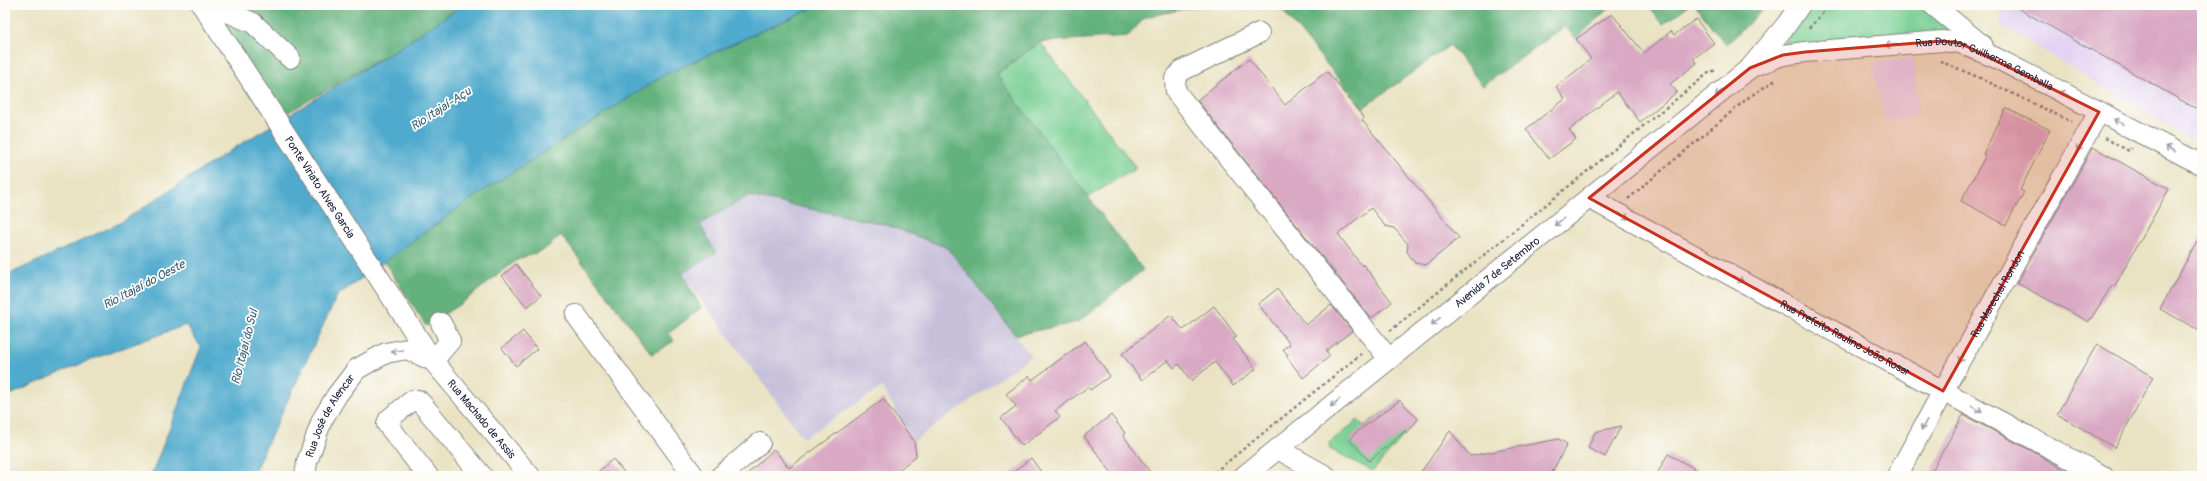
<svg xmlns="http://www.w3.org/2000/svg" width="2207" height="481" viewBox="0 0 2207 481" font-family="Pangolin,sans-serif">
	<rect width="100%" height="100%" fill="#fdfcf7"/>
	<filter id="ink" filterUnits="userSpaceOnUse"><feTurbulence type="fractalNoise" baseFrequency=".025" numOctaves="2"/><feDisplacementMap in="SourceGraphic" scale="8" xChannelSelector="R" yChannelSelector="G"/><feConvolveMatrix kernelMatrix="1 2 1 2 8 2 1 2 1" color-interpolation-filters="sRGB"/></filter>
	<filter id="wash" filterUnits="userSpaceOnUse"><feTurbulence type="fractalNoise" baseFrequency=".012" numOctaves="4" result="noise"/><feDisplacementMap in="SourceGraphic" scale="16" xChannelSelector="R" yChannelSelector="G"/><feGaussianBlur stdDeviation="0.9" result="paint"/><feColorMatrix in="noise" values="0 0 0 0 0 0 0 0 0 0 0 0 0 0 0 0 0 1.4 0 .05"/><feComposite in="paint" operator="in"/></filter>
	<g filter="url(#wash)">
		<rect width="100%" height="100%" fill="#e9e3c3"/>
		<path fill="#e3d3f2" d="M2003,5H2202V147L1999,24Z
			M1913,58L1918,114L1886,122L1872,63Z
			M16,462L25,476H5V466Z"/>
		<path fill="#c6c0da" d="M748,196L884,224L948,248L1031,356L914,441L882,387L803,438L682,273L716,253L700,224Z"/>
		<path fill="#7ad094" stroke="#4e7968" d="M1809,5H1921L1970,40L1782,47Z
			M1040,42L1136,168L1088,197L996,75Z
			M1400,400L1416,421L1373,471L1330,449L1329,443L1358,420L1364,426Z"/>
		<path fill="#63b27e" stroke="#426a5c" d="M224,5H463L399,48L285,114L207,13Z
			M819,5H1204L1145,17L1128,36L1040,42L996,74L1143,270L1078,322L1015,335L948,248L884,224L748,196L700,224L716,253L682,273L701,308L669,333L674,341L652,354L561,235L544,250L517,260L463,302L426,326L384,261L475,196L666,74Z
			M1278,5H1619H1612L1576,39L1565,26L1483,86L1450,45L1363,108Z
			M1647,5H1689L1663,24Z
			M1695,5H1768L1726,45Z"/>
		<path fill="#4faacd" stroke="#386684" d="M463,5H819L666,74L475,196L337,296L252,476H151L201,347L186,325L85,362L5,397V276L120,223L231,150L399,48Z"/>
		<g id="blocks">
			<path fill="#d9a8c3" d="M2012,5H2202V112Z
				M1612,14L1644,53L1671,31L1674,35L1696,19L1714,43L1693,59L1697,63L1670,84L1677,92L1640,122L1617,92L1569,130L1576,139L1549,159L1526,129L1565,99L1556,87L1591,59L1576,39Z
				M1249,59L1285,105L1327,71L1364,118L1362,120L1459,238L1426,265L1415,263L1407,252L1408,244L1394,228L1385,226L1371,208L1338,234L1362,266L1363,264L1392,302L1373,317H1370L1197,100Z
				M2006,108L2050,130L2020,190L2024,192L2006,225L1961,201L1986,155L1983,154Z
				M2093,147L2169,189L2114,287L2112,285L2089,322L2017,283Z
				M2202,233V332L2160,309Z
				M516,264L541,296L527,307L502,276Z
				M1277,289L1306,325L1331,305L1352,331L1326,351L1330,356L1303,378L1286,356L1288,355L1283,349L1290,344L1258,304Z
				M1214,306L1237,337L1233,339L1256,369L1233,386L1215,362L1191,381L1179,364L1174,368L1168,360L1142,380L1122,354L1171,315L1183,330Z
				M523,331L537,349L516,366L502,348Z
				M1085,341L1110,376L1090,390L1088,387L1055,411L1060,417L1022,446L1001,418L1016,406L1006,394L1029,376L1032,380Z
				M2097,344L2153,377L2115,448L2057,414Z
				M883,399L914,441L916,456L891,476H745L774,449L789,468Z
				M1400,400L1418,419L1407,433L1405,431L1369,461L1350,440L1354,434Z
				M1111,415L1125,433L1123,435L1153,476H1114L1084,436Z
				M1963,415L2034,452L2075,476H1929Z
				M1621,426L1605,457L1588,448L1595,432Z
				M1450,431L1470,456L1559,439L1567,444L1550,476H1418Z
				M1668,454L1708,476H1656Z
				M1031,458L1044,476H1008Z
				M613,459L627,476H593Z"/>
		</g>
	</g>
	<g filter="url(#ink)">
		<use href="#blocks" fill-opacity="0" stroke="#86827f" stroke-width="1"/>
		<g fill="none" stroke-linecap="round" stroke-linejoin="round">
			<defs>
				<g id="minor">
					<path id="s1" d="M202,5L433,361L530,476"/>
					<path d="M211,5L253,23L290,58"/>
					<path d="M1933,5L1983,46"/>
					<path d="M1259,33L1181,71L1175,79L1176,92L1389,359"/>
					<path id="s2" d="M1752,67L1783,55L1805,52L1942,41L1960,43L1996,58L2202,165"/>
					<path id="s3" d="M1589,198L1943,391L2103,476"/>
					<path d="M576,315L694,476"/>
					<path d="M433,361L450,341L441,323"/>
					<path d="M1278,449L1326,476"/>
					<path id="s4" d="M305,476L307,462L322,420L337,395L357,369L386,353L407,349L433,361"/>
					<path d="M428,476L387,424L389,419L413,400H418L422,404L482,476"/>
					<path d="M721,476L760,443"/>
					<path id="s5" d="M1244,476L1750,68L1787,24L1800,5"/>
					<path id="s6" d="M1897,476L1943,391L2099,112"/>
				</g>
			</defs>
			<use href="#minor" stroke="#86827f" stroke-width="22"/>
			<path stroke="#86827f" stroke-width="2.5" stroke-dasharray="3 3" stroke-linecap="butt" d="M1809,28L1830,5
				M1940,61L1980,78L2072,122
				M2105,138L2129,151L2131,148
				M1628,199L1749,97L1777,79
				M1390,331L1711,71H1715
				M1210,476L1361,354"/>
			<use href="#minor" stroke="#fff" stroke-width="20"/>
		</g>
		<defs><path id="oneway-shaft" d="M-6 0H5M1.5-3L5.5 0L1.5 3" fill="none" stroke-width="1.6" stroke-linecap="round" stroke-linejoin="round"/></defs>
		<g stroke="#9c9ca7">
			<use href="#oneway-shaft" transform="translate(1891 45) rotate(175)"/>
			<use href="#oneway-shaft" transform="translate(1720 92) rotate(141)"/>
			<use href="#oneway-shaft" transform="translate(2065 94) rotate(-152)"/>
			<use href="#oneway-shaft" transform="translate(2119 122) rotate(-152)"/>
			<use href="#oneway-shaft" transform="translate(2080 146) rotate(119)"/>
			<use href="#oneway-shaft" transform="translate(2170 149) rotate(-153)"/>
			<use href="#oneway-shaft" transform="translate(1624 216) rotate(29)"/>
			<use href="#oneway-shaft" transform="translate(1559 222) rotate(141)"/>
			<use href="#oneway-shaft" transform="translate(1738 279) rotate(29)"/>
			<use href="#oneway-shaft" transform="translate(1436 321) rotate(141)"/>
			<use href="#oneway-shaft" transform="translate(397 351) rotate(170)"/>
			<use href="#oneway-shaft" transform="translate(1962 357) rotate(119)"/>
			<use href="#oneway-shaft" transform="translate(1335 403) rotate(141)"/>
			<use href="#oneway-shaft" transform="translate(1977 409) rotate(28)"/>
			<use href="#oneway-shaft" transform="translate(1924 425) rotate(118)"/>
		</g>
	</g>
	<path fill="#c8321e" fill-opacity="0.2" stroke="#c8321e" stroke-width="3" stroke-linejoin="round" d="M1942,41L1960,43L2099,112L1943,391L1589,198L1750,68L1783,55L1805,52Z"/>
	<g text-anchor="middle" dominant-baseline="central" stroke-width="3.5" stroke-linejoin="round" paint-order="stroke">
		<g font-size="11" fill="#22223b" stroke="#fdfcf7">
			<text stroke="none"><textPath href="#s2" startOffset="240">Rua Doutor Guilherme Gemballa</textPath></text>
			<text stroke="none"><textPath href="#s1" startOffset="217">Ponte Viriato Alves Garcia</textPath></text>
			<text stroke="none"><textPath href="#s5" startOffset="325">Avenida 7 de Setembro</textPath></text>
			<text stroke="none"><textPath href="#s6" startOffset="208">Rua Marechal Rondon</textPath></text>
			<text stroke="none"><textPath href="#s3" startOffset="292">Rua Prefeito Raulino João Rosar</textPath></text>
			<text stroke="none"><textPath href="#s4" startOffset="66">Rua José de Alencar</textPath></text>
			<text stroke="none"><textPath href="#s1" startOffset="500">Rua Machado de Assis</textPath></text>
		</g>
		<g font-size="12" font-style="italic" fill="#365f7d" stroke="#fdfcf7">
			<text transform="translate(441 109) rotate(-33)">Rio Itajaí-Açu</text>
			<text transform="translate(144 285) rotate(-28)">Rio Itajaí do Oeste</text>
			<text transform="translate(245 347) rotate(-76)">Rio Itajaí do Sul</text>
		</g>
	</g>
	<rect width="2207" height="481" fill="none" stroke="#fdfcf7" stroke-width="20"/>
</svg>
